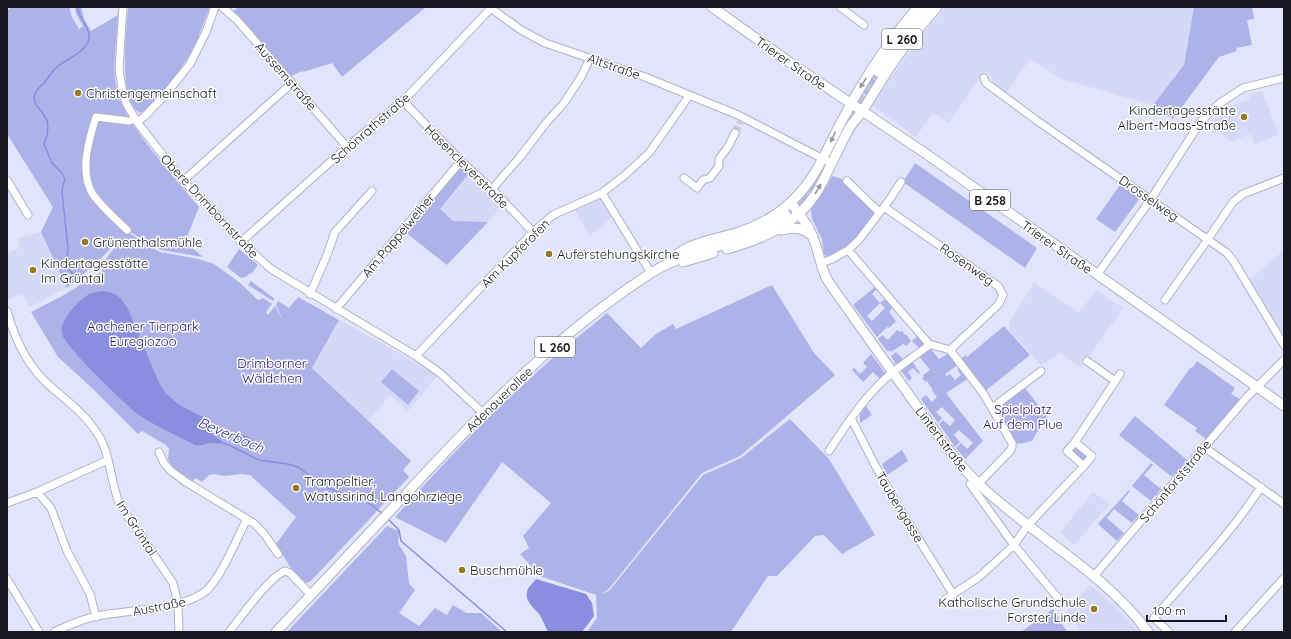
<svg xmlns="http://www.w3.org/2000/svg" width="1291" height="639" viewBox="0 0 1291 639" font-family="Quicksand,sans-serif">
	<rect width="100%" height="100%" fill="#e1e4fa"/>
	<path fill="#d5d8f6" d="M946,7H1194L1184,65L1153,105L1062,79L1030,59L1006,93L995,85L989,74L985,71L948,123L933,112L916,137L872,105L922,34Z
		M1262,91L1279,135L1254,144L1251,134L1231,141L1208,125L1224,109L1250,99L1249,95Z
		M470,172L503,205L488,222L453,221L439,209Z
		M601,198L612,217L590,236L575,210Z
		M41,232L67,288L30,307L23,294L8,299L7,294V253L20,248L18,238Z
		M1284,250V337L1249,280Z
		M1034,282L1079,313L1096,290L1123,308L1081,368L1060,353L1041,365L1009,330L1010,321Z
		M339,320L398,352L437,376L408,411L390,395L368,421L312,368Z
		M1093,492L1109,504L1074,545L1060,533Z
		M1090,585L1116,607L1139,632H1081L1067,611Z"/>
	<path fill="#adb3e9" d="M11,7H69L72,17L79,29L83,26L76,14L75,7H81L84,19L91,31L118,15C117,38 112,63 116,85C120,108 134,126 147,144C164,166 181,187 199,207L185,242L203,257L161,250L128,231L125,234L129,233L160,252L198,259L214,264L239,282L258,300L263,298L272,304L266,312L268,315L275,306L281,317V316L276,305L278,301L289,308L298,297L339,320L312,368L411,461L403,470L409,477L310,582L304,583L294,573L276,544L296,517L250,475L242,474L224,476L214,474L209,475L202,482L196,478L193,481L174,468L170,463L168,459L169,449L166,445L142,431L138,434L92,388L58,357L31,312L64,295L102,271V264L124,235L93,266L67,288L41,232L53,207L7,134V11Z
		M128,7H210L195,45L187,59L167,89L145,111L140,113C117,100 127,30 128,7Z
		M239,7H426L342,77L332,63L303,72L302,71L291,76L233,11Z
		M1194,7H1252L1254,19L1247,20L1252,45L1236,48L1237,51L1219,57L1173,119L1153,105L1184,65Z
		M875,69L882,74L868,97L863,92Z
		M915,163L1037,248L1025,268L903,182Z
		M460,165L470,172L440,209L453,221L488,222L447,265L405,232Z
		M820,170L824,172L815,189L800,208L798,206L797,203Z
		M832,176L842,179L873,209L874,213C865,227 845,255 827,256L824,254L822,239L812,219L811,209L825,185L827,186Z
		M1120,185L1140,198L1115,232L1096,219Z
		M239,249L258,265L251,274L250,273L246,277L241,278L227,267Z
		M251,281L275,299L273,301L248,285Z
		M772,285L814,353L835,375L740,456L702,473L608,590L600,594L609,591L703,475L741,458L790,419L829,459L875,535L842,554L824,535L815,536L777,576H768L731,632H587L597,618L596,595L534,574L533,568L520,554L529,548L523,536L551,503L502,462L446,543L395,517C436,472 477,427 522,386C549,360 578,337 607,313L641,348L656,334L673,324L676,329Z
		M876,286L878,288L872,294L880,303L867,316L872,321L885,308L880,303L888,297L895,305L889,312L896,321L889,328L887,327L877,337L853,305Z
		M1004,326L1030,355L984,392L961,359L965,355L967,357Z
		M897,330L900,332L902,331L905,335L906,334L911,341L906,346L903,344L891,352L890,350L888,352L878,339L882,335L888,340Z
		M919,335L926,344L920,349L912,341Z
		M930,348L939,359L949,353L959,364L945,374L946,376L950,374L955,380L961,375L957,369L960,367L969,378L946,393L983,441L965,459L956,448L961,443L967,449L973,443L959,430L954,435L960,442L955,447L939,424L943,420L950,426L955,420L942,407L936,412L942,418L938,423L921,399L926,395L932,402L937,397L932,391L933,390L927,381L925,382L922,378L924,377L923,375L930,370L919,356Z
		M896,352L903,359L908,354L911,356L897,366L891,356Z
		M871,354L886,374L880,379L873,372L863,382L852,370L854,368L860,374L867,367L863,363Z
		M912,361L920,373L919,374L913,368L908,372L912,378L909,381L900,369Z
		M1197,361L1235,388L1231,394L1240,399L1206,439L1195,431L1197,428L1164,405L1190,368L1193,367Z
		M392,369L419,391L408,405L381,382Z
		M1025,388L1047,416L1043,422L1032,441L1017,444L997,409Z
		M866,406L872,415L860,423V414Z
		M1135,416L1187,460L1172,477L1119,435Z
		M1076,446L1088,456L1084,462L1072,453V449Z
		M902,450L908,461L887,475L882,464Z
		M1151,463L1153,465L1144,475L1161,489L1151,501L1132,486Z
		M1129,490L1130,491L1122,501L1139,515L1132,523L1114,509L1107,518L1124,533L1117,541L1098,524Z
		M387,526L399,531L398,543L406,556L409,584L415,590L399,613L419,626L435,608L447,615L453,605L466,613H481L502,632H287Z
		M1053,609L1067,632H1021Z"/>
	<path fill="#898edf" d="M102,291C117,293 120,296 128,309L159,383C172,405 188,409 209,420L212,426L213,435L222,441L219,444C207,440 206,447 195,445C178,436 155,426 139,415C126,405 65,347 62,334C59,322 76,303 85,297C89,293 96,292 102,291Z
		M240,434L246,436L256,442V445C249,448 242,444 237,439Z
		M536,579L586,594L592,603L594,616L582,632H548C545,626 543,620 539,614C534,607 523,601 528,589C530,585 534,582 536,579Z"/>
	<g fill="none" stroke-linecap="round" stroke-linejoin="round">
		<path stroke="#898edf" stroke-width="1.5" d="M73,274L68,268L67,259L68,248L62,192L63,185L65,179L62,173L52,163L44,144C47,137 49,129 47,121C44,111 31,105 35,94C37,88 42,86 45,82C49,77 51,72 56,68C65,59 91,51 89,35C88,26 79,17 77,7
			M220,442L231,446L259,460L288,464L298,467L326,487L343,494L362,498L383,514
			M387,518L399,530L401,541L507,632"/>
		<path stroke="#c3c5d9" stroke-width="7" stroke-dasharray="7 3.5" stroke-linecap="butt" d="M735,133L740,122"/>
		<path stroke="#c3c5d9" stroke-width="9" stroke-dasharray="9 4.5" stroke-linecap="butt" d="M786,215L801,202L815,184L846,124L878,72"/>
		<defs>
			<path id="minor" d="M123,7L119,69L123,94L126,103L137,122L183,181L207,204L241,242L271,269L416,356L440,373L483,413
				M222,7L237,20L347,147
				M489,7L521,30L545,43L645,77L738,115L831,163
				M840,7L864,25
				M984,78L986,83L1036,120L1227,253L1234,262L1284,345
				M403,101L461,161L492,189L533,232
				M137,122L145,116L165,95L190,64L206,32L215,7
				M684,178L697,188L703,180L710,178L719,166V159L728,147L735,133
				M7,180L28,215
				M183,181L292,83
				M847,181L879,212
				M492,189L520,157L546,123L564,103L581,77L590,58
				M602,193L651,273
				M884,207L998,286L1003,295L999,304L950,350
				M127,230C118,221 96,202 91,191C80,169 89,139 96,117L129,121L135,119
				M241,242L347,147L405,99L492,7
				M848,250L929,344
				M821,263L832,259L848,250L858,241L890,199L901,182
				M1097,275L1151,199L1201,121L1220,103L1243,88L1284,78
				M310,294L327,255L335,232L372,191
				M1165,300L1208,239L1233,202L1243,194L1284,178
				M336,309L461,161
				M7,311C15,340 27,366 50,386C67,401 85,414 97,433C111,453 110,483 120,505L173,583L178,604L179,632
				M929,344L950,350
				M950,350L983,393L1012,443V447L1010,451L978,484
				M416,356L533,232L553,215L602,193L625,175L649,153L689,96
				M1087,361L1115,381
				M992,408L1041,371
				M851,418L875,465L896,503L953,594
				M1075,442L1120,374
				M1204,447L1284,504
				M829,451C847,423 867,393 893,372C904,363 916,355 928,346L929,344
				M159,452L164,463L171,471L186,482L255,524L265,535L278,554
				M970,484L1014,545L1058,598
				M37,492L51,508L67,551L90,594L96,617
				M7,503L37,492L108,460
				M1094,576L1247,397L1284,360
				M7,579L39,632
				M943,601L979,577L1000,558L1014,545L1028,525L1084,466L1092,456L1075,442L1067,451L1084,466
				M54,632C67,626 82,619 97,616C127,610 183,610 206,591C221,578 237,538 247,519
				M229,632C241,617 269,577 285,571L290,573L311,595
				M1169,632L1154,618C1190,575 1230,535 1261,487
				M1235,632L1284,578"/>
			<path id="major" d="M712,7L792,64L922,151L1284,406
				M878,72L900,41L928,7
				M791,203C801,215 810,227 815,243C820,256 821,269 828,281C858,324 889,367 919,409C938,435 956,463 980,485C1034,537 1103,571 1148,632
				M781,230C794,227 801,227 813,236
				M727,249C763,239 797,224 817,192C829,171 838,148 850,127C854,121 859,116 863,110C875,91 886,72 899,54C911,37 924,22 937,7
				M679,253C693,242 721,238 739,232C758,226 776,216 791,202C817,179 828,145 845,115C865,77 890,40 918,7
				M683,262L713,253
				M276,632C319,586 362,541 405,495C480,414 558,333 651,273C679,255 711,250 742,238C758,233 772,225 786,215"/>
		</defs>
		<use href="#minor" stroke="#afb2c8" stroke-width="9"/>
		<use href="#major" stroke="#afb2c8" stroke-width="11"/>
		<use href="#minor" stroke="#fff" stroke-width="7"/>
		<use href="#major" stroke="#fff" stroke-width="9"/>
	</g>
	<defs><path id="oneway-solid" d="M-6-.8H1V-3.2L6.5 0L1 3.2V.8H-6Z"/></defs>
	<g fill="#96979a">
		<use href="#oneway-solid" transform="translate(863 83) rotate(123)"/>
		<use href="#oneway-solid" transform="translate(833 137) rotate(115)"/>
		<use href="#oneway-solid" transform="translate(818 189) rotate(-60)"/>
	</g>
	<g fill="#977a22" stroke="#fff" stroke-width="1.5">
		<circle cx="78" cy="93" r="4"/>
		<circle cx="1244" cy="117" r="4"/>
		<circle cx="85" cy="242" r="4"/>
		<circle cx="549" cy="254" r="4"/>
		<circle cx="33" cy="270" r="4"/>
		<circle cx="296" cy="488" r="4"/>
		<circle cx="462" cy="570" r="4"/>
		<circle cx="1094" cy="609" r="4"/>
	</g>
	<g text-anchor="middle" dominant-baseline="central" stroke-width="3" stroke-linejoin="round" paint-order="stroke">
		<g fill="#fff" stroke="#5c5d62" stroke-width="1">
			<rect x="882" y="29" width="40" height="20" rx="3"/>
			<rect x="970" y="190" width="40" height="20" rx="3"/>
			<rect x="535" y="337" width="40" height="20" rx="3"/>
		</g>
		<g font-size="12" font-weight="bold" fill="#16171f">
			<text x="902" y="39">L 260</text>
			<text x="990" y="200">B 258</text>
			<text x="555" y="347">L 260</text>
		</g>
		<g font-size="13" fill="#16171f" stroke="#fff">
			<text transform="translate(791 63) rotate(35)">Trierer Straße</text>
			<text transform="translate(614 66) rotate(19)">Altstraße</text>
			<text transform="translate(286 76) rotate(49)">Aussemstraße</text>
			<text transform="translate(370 128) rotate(-41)">Schönrathstraße</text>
			<text transform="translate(467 166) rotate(45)">Hasencleverstraße</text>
			<text transform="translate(1149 198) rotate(35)">Drosselweg</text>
			<text transform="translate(210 206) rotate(47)">Obere Drimbornstraße</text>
			<text transform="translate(398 235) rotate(-50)">Am Pappelweiher</text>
			<text transform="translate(1057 247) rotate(35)">Trierer Straße</text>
			<text transform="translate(515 253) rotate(-45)">Am Kupferofen</text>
			<text transform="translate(967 264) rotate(35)">Rosenweg</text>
			<text transform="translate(499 399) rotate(-44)">Adenauerallee</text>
			<text transform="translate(942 439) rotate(53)">Lintertstraße</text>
			<text transform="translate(1175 481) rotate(-50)">Schönforststraße</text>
			<text transform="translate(900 507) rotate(59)">Taubengasse</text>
			<text transform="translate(137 528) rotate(57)">Im Grüntal</text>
			<text transform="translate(159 606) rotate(-11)">Austraße</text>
		</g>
		<g font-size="13" fill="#16171f" stroke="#fff" text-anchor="start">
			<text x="86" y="93">Christengemeinschaft</text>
			<text x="1236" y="110" text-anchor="end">Kindertagesstätte<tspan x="1236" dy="15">Albert-Maas-Straße</tspan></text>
			<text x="93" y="242">Grünenthalsmühle</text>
			<text x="557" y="254">Auferstehungskirche</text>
			<text x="41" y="263">Kindertagesstätte<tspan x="41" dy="15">Im Grüntal</tspan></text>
			<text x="304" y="481">Trampeltier,<tspan x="304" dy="15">Watussirind, Langohrziege</tspan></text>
			<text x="470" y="570">Buschmühle</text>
			<text x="1086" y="602" text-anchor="end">Katholische Grundschule<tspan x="1086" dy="15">Forster Linde</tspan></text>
		</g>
		<g font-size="13" fill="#231170" stroke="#fff">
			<text x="143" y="326">Aachener Tierpark<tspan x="143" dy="15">Euregiozoo</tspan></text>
			<text x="272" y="363">Drimborner<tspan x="272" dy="15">Wäldchen</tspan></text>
			<text x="1023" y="409">Spielplatz<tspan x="1023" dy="15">Auf dem Plue</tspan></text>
		</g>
		<g font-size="14" font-style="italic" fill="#38328f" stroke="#fff">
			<text transform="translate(231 435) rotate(23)">Beverbach</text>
		</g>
	</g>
	<rect width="1291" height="639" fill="none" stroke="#16171f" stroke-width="16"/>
	<path d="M1147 615v6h79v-6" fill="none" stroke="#16171f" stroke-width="2"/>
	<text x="1153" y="615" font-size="12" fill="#16171f" stroke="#ffffff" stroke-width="3" paint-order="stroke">100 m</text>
</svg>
